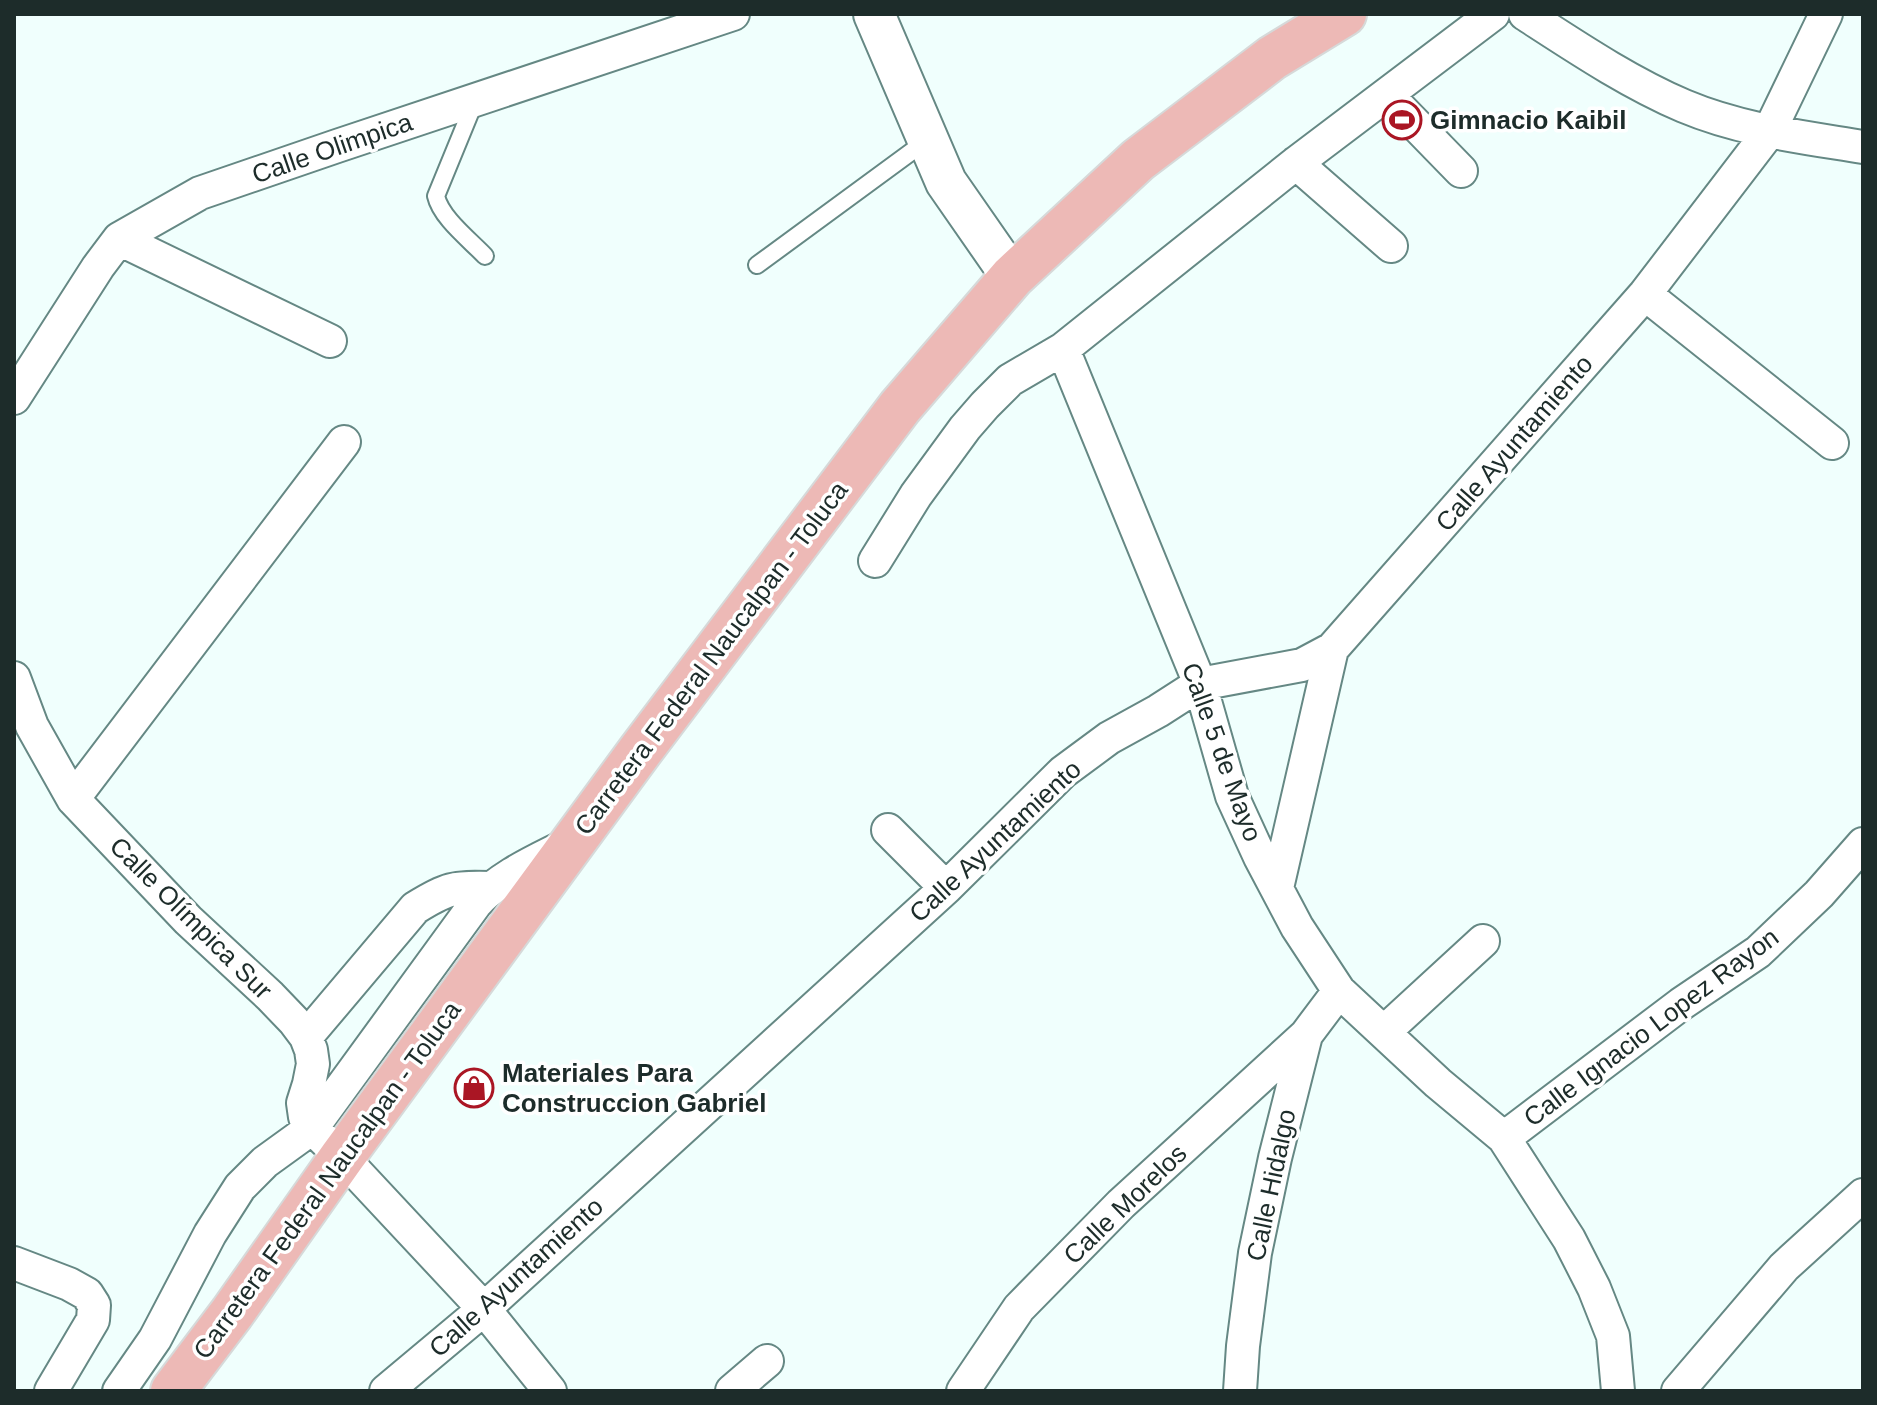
<svg xmlns="http://www.w3.org/2000/svg" width="1877" height="1405" viewBox="0 0 1877 1405" font-family="Helvetica,sans-serif">
	<rect width="100%" height="100%" fill="#f0fffd"/>
	<g fill="none" stroke-linecap="round" stroke-linejoin="round">
		<defs>
			<path id="service" d="M475,101L436,196C441,218 470,240 485,256
				M757,265L926,141"/>
			<path id="minor" d="M1525,14C1576,47 1628,82 1684,106C1741,130 1802,137 1863,147
				M1387,95L1461,171
				M1296,163L1391,246
				M119,239L330,341
				M1645,294L1832,443
				M1063,349L1200,684L1232,796L1260,857L1297,927L1339,991L1438,1083L1504,1138L1569,1239L1594,1288L1613,1336L1618,1391
				M14,398L98,267L119,239L200,193L337,146L733,14
				M875,561L916,495L965,428L985,405L1010,380L1063,349L1296,163L1493,14
				M14,678L32,726L73,799L188,920L270,996L294,1021L306,1037L311,1050L313,1064L309,1084L303,1103L305,1117L312,1128L342,1157L484,1309L550,1391
				M73,799L344,442
				M888,830L946,888
				M1277,888L1332,649
				M1384,1032L1483,941
				M306,1037L415,908C447,888 453,887 490,888
				M1504,1138L1681,1004L1758,952L1819,894L1863,844
				M14,1263L69,1284L87,1294L94,1305L93,1320L51,1391
				M119,1391L155,1339L210,1234L240,1187L265,1162L312,1128L476,903C502,875 536,861 569,844
				M386,1391L484,1309L946,888L1063,772L1109,738L1158,711L1200,684L1302,665L1332,649L1645,294L1769,132L1826,14
				M732,1391L767,1361
				M963,1391L1019,1308L1121,1204L1306,1035
				M1240,1391L1243,1346L1255,1253L1275,1158L1306,1035L1339,991
				M1678,1391L1784,1267L1863,1195"/>
			<path id="tertiary" d="M874,14L946,182L1012,277"/>
			<path id="primary" d="M173,1391L232,1313L342,1157L640,751L900,407L1012,277L1138,160L1272,58L1344,14"/>
		</defs>
		<use href="#service" stroke="#658884" stroke-width="20"/>
		<use href="#minor" stroke="#658884" stroke-width="36"/>
		<use href="#tertiary" stroke="#658884" stroke-width="44"/>
		<use href="#primary" stroke="#d6d9d9" stroke-width="48"/>
		<use href="#service" stroke="#fff" stroke-width="16"/>
		<use href="#minor" stroke="#fff" stroke-width="32"/>
		<use href="#tertiary" stroke="#fff" stroke-width="40"/>
		<use href="#primary" stroke="#edb9b6" stroke-width="44"/>
	</g>
	<defs>
		<symbol id="stadium-ring" viewBox="-11 -11 22 22"><circle r="9.5" fill="#fff" stroke="#aa1624" stroke-width="1.5"/><path d="M0-5a6.5 5 0 1 0 0 10a6.5 5 0 1 0 0-10ZM-3.5-1.8h7v3.6h-7Z" fill="#aa1624"/></symbol>
		<symbol id="shop-ring" viewBox="-11 -11 22 22"><circle r="9.5" fill="#fff" stroke="#aa1624" stroke-width="1.5"/><path d="M-5-2.5h2.3a2.7 3.5 0 0 1 5.4 0H5L5.5 6h-11ZM-1.5-2.5h3a1.5 2.3 0 0 0-3 0Z" fill="#aa1624"/></symbol>
	</defs>
	<g fill-rule="evenodd">
		<use href="#stadium-ring" x="1380" y="98" width="44" height="44"/>
		<use href="#shop-ring" x="452" y="1066" width="44" height="44"/>
	</g>
	<g text-anchor="middle" dominant-baseline="central" stroke-width="7" stroke-linejoin="round" paint-order="stroke">
		<g font-size="26" font-weight="bold" fill="#1d2c2a" stroke="#fff" text-anchor="start">
			<text x="1430" y="120">Gimnacio Kaibil</text>
			<text x="502" y="1073">Materiales Para<tspan x="502" dy="30">Construccion Gabriel</tspan></text>
		</g>
		<g font-size="26" fill="#1d2c2a" stroke="#fff">
			<text transform="translate(332 148) rotate(-19)">Calle Olimpica</text>
			<text transform="translate(1514 443) rotate(-49)">Calle Ayuntamiento</text>
			<text transform="translate(711 658) rotate(-53)">Carretera Federal Naucalpan - Toluca</text>
			<text transform="translate(1222 752) rotate(70)">Calle 5 de Mayo</text>
			<text transform="translate(995 841) rotate(-43)">Calle Ayuntamiento</text>
			<text transform="translate(191 918) rotate(45)">Calle Olímpica Sur</text>
			<text transform="translate(1651 1027) rotate(-37)">Calle Ignacio Lopez Rayon</text>
			<text transform="translate(327 1180) rotate(-54)">Carretera Federal Naucalpan - Toluca</text>
			<text transform="translate(1271 1185) rotate(-78)">Calle Hidalgo</text>
			<text transform="translate(1125 1204) rotate(-44)">Calle Morelos</text>
			<text transform="translate(516 1277) rotate(-42)">Calle Ayuntamiento</text>
		</g>
	</g>
	<rect width="1877" height="1405" fill="none" stroke="#1d2c2a" stroke-width="32"/>
</svg>
